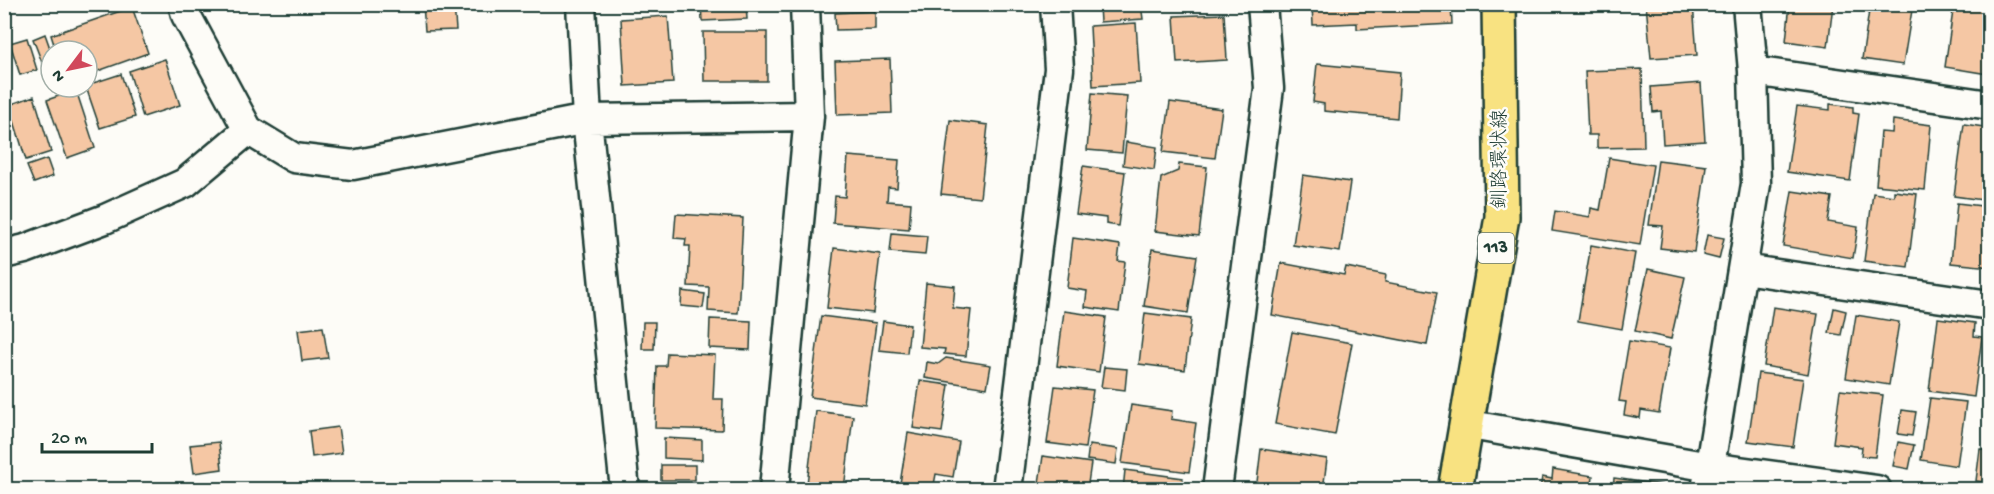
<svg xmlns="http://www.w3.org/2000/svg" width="1994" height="494" viewBox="0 0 1994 494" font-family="'Gochi Hand','Klee One',sans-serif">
	<rect width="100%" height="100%" fill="#fdfcf7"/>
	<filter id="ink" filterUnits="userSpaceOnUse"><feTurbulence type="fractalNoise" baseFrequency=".0167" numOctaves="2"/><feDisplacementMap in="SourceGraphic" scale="12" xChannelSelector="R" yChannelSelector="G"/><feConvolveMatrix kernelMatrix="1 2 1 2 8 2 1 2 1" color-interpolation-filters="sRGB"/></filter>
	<g filter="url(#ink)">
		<path fill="#f5c7a4" stroke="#1f3d34" stroke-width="1.5" d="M423,4H454L456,30L425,31Z
			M619,4H664V5L619,7Z
			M701,4H746L747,19L702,21Z
			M837,4H899V5L838,9Z
			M1141,4L1143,19L1100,22L1099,6Z
			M1312,4H1451L1452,24L1357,29V23L1313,25Z
			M1646,4H1693L1697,55L1651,58Z
			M1790,4H1833L1828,47L1786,41Z
			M1870,4H1913L1903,65L1862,59Z
			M1954,4L1990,8L1988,74L1945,67Z
			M132,7L148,53L87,75V51H56L51,35Z
			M875,11V29L836,30L835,13Z
			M1224,14L1227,60L1177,63L1174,16Z
			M668,16L673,83L625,86L621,19Z
			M1136,23L1140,83L1093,86L1090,26Z
			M703,32H767V81H704Z
			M45,34L51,51V87H64L53,91L33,39Z
			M27,38L37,70L20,75L10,43Z
			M165,59L180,105L143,117L129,71Z
			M890,59L892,113L837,115L835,61Z
			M1317,64L1400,72L1397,118L1324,111V104L1313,102Z
			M1642,69L1644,147L1597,148V135H1588L1585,71Z
			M121,74L135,117L100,128L86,87L87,85Z
			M1701,83L1705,141L1663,144L1661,111L1653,112L1651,87Z
			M76,90L95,148L67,158L47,100Z
			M1092,93L1127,96L1122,153L1087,150Z
			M34,96L51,152L26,160L9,105Z
			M1170,102L1222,109L1215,158L1163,152Z
			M1830,104L1853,107V113L1859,114L1850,181L1787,172L1797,106L1830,110Z
			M950,120L988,125L980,198L941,194Z
			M1893,120L1931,125L1925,190L1876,185L1881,132L1892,133Z
			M1964,124L1990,128V201L1954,196Z
			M1126,142L1157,147L1154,170L1123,165Z
			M848,156L899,160L897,188L888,187L887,201L911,203L909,229L833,223L835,196L845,197Z
			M1609,158L1653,165L1640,245L1552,231L1555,211L1590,217L1591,208L1600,210Z
			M47,159L53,176L34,183L27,166Z
			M1658,160L1706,166L1694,252L1660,248L1663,226L1649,225Z
			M1179,164L1207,167L1199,236L1155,231L1161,178L1178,171Z
			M1083,166L1125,172L1118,226L1106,224V218L1076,214Z
			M1303,175L1350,182L1340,252L1293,245Z
			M1792,191L1832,197L1828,222L1858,227L1853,258L1783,246Z
			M1894,191L1917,194L1908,267L1864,261L1873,193L1894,196Z
			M1957,203L1990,207V267L1951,263Z
			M676,214L743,218L738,313L708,311L709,287L688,286L690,246H685L686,239L674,238Z
			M892,233L927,236L925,255L890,252Z
			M1707,235L1724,238L1719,259L1703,255Z
			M1073,238L1120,245L1118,261L1125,262L1119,312L1085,307L1087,291L1067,288Z
			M1591,245L1635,253L1622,329L1578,321Z
			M834,248L880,254L873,313L827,308Z
			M1152,249L1197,256L1188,313L1144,306Z
			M1281,263L1344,275L1346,267L1386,275L1385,282L1437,292L1427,345L1272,315Z
			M1648,269L1685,277L1671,339L1635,331Z
			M926,283L955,286L953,308L971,310L966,356L944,354L945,349L920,347Z
			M682,291L705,294L703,308L681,306Z
			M1773,307L1818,314L1808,374L1764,366Z
			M1834,308L1846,311L1841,335L1829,333Z
			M1064,311L1106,317L1099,372L1057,366Z
			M1145,313L1191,319L1185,370L1139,364Z
			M1856,315L1899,322L1889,385L1846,378Z
			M821,316L876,323L865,404L810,397Z
			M1938,318L1975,323L1974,336L1982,337L1974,397L1929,391Z
			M710,319L751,321L750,350L709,348Z
			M883,321L910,325L907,353L879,350Z
			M643,322H655L654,349H642Z
			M323,327L328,358L302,361L298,330Z
			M1292,332L1352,343L1335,435L1275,424Z
			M1629,341L1670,348L1659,413L1641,410L1640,418L1624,415L1626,402L1619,401Z
			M667,353L715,355L713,399H723L722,430L655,428L657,366H666Z
			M946,358L991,365L987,388L925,378L927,362L938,364Z
			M1104,367L1127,369L1125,390L1101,387Z
			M1758,373L1803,379L1793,447L1748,441Z
			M920,381L949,385L942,432L913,428Z
			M1055,386L1093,390L1085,448L1047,443Z
			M1840,390L1883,395L1875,457L1861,456L1862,447L1833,443Z
			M1930,398L1966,402L1957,466L1921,460Z
			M1131,405L1172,411L1171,419L1196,423L1189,472L1122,463Z
			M1902,410L1916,412L1912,436L1898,434Z
			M816,411L853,416L844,489L807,484Z
			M338,427L342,453L312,457L309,431Z
			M908,433L959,442L953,477L936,474L933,490H899Z
			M664,438L702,440V460L664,458Z
			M219,442L222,469L194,473L190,445Z
			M1898,442L1914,445L1909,469L1893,466Z
			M1089,445L1118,449L1116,464L1087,460Z
			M1261,449L1327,459L1323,490H1256Z
			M1980,449L1990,450V483L1976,481Z
			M1043,456L1091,463L1087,490H1038Z
			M661,465H695V480H661Z
			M1553,469L1593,476L1591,490H1540L1542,477L1552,479Z
			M1125,470L1183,478L1181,490H1123Z
			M1614,478L1662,485L1661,490H1613Z"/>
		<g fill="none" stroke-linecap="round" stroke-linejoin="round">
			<defs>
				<path id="street" d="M183,4L186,15L248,130L294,158L353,165L587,119L809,116
					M581,4L587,119L625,490
					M1753,71L1990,105
					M4,254L25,249L105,219L185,183L248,130
					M1743,269L1990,305
					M1465,424L1710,467L1877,490
					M774,490L809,116L805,4
					M1007,490L1059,69L1055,4
					M1217,490L1269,88L1262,4
					M1706,490L1756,184L1753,71L1747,4"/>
				<path id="primary" d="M1455,490L1502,217L1499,4"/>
			</defs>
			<use href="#street" stroke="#1f3d34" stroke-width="33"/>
			<use href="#primary" stroke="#1f3d34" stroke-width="38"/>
			<use href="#street" stroke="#fdfcf7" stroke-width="28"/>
			<use href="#primary" stroke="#f8e281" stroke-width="33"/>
		</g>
	</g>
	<g text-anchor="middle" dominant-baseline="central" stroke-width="5" stroke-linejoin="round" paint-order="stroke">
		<rect fill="#fdfcf7" stroke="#62766e" stroke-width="1.5" x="1478" y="233" width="36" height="30" rx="4.5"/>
		<g font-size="18" font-weight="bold" fill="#1f3d34">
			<text x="1496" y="248">113</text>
		</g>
		<g font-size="20" fill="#1f3d34" stroke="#fdfcf7">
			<text transform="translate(1501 159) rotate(-90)">釧路環状線</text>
		</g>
	</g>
	<rect width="1994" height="494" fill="none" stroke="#fdfcf7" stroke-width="24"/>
	<rect x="12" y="12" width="1970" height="470" fill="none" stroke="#1f3d34" stroke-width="2" filter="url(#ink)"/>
	<g transform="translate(69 69) rotate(238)"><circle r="28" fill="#fdfcf7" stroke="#a4b0a9" stroke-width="1.5"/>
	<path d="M0-4.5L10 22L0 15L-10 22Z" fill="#d1495b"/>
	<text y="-9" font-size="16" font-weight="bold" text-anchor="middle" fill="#1f3d34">N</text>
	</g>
	<path d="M42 443v9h110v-9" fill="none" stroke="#1f3d34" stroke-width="3"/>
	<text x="51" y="443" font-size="18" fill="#1f3d34" stroke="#fdfcf7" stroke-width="4.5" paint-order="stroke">20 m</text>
</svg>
